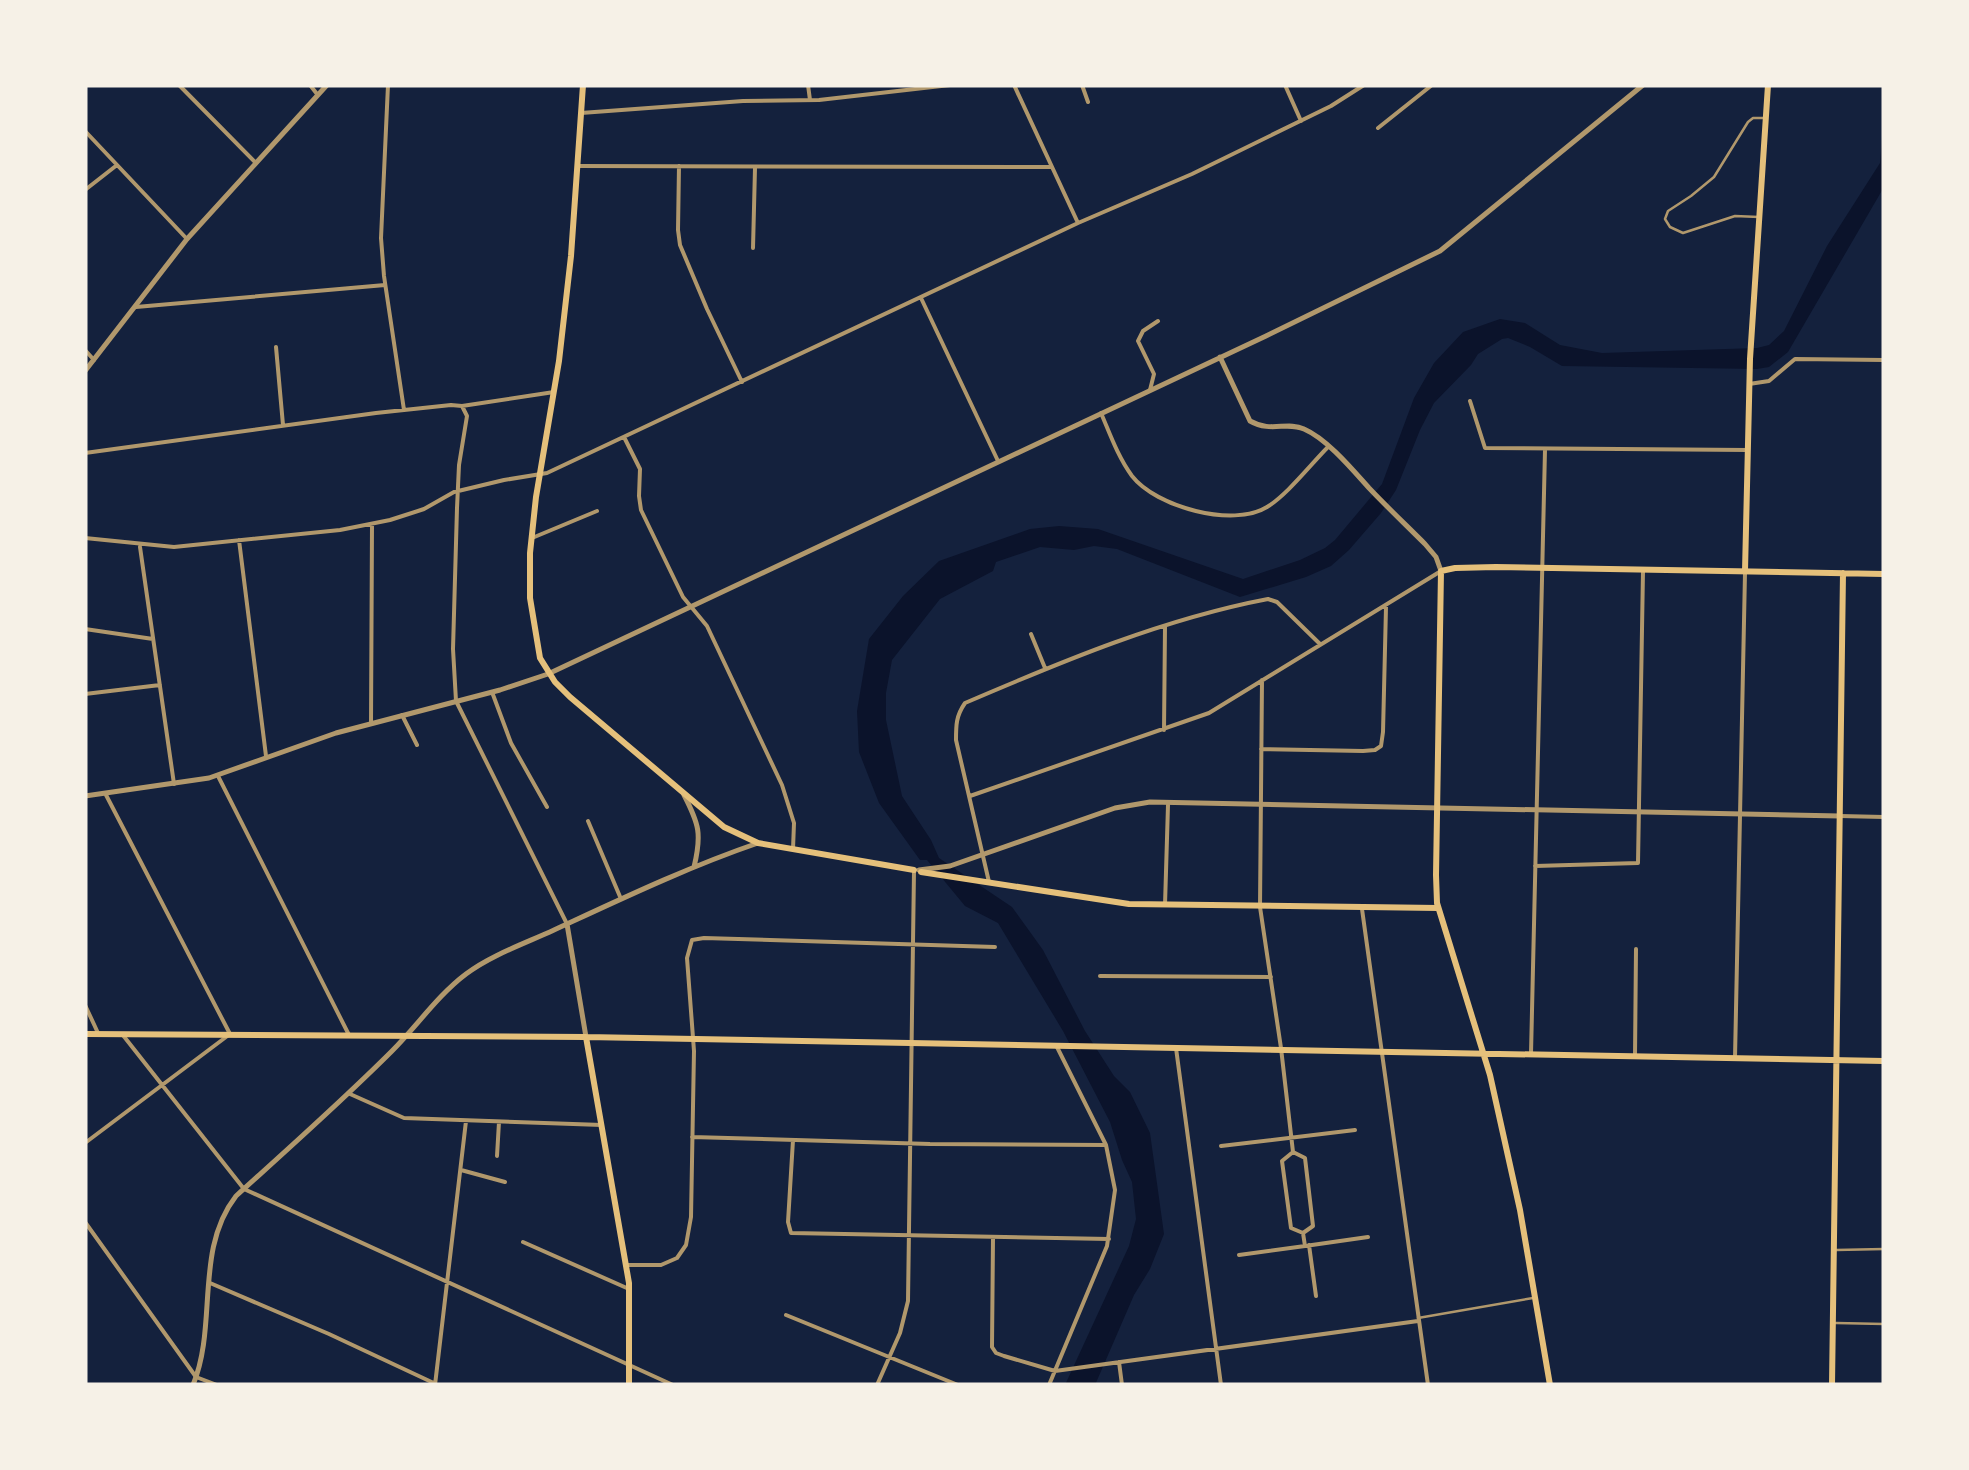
<svg xmlns="http://www.w3.org/2000/svg" width="1969" height="1470" viewBox="0 0 1969 1470" font-family="Literata,serif">
	<rect width="100%" height="100%" fill="#14213d"/>
	<path fill="#0b132b" d="M1884,109V187L1788,352L1769,367L1757,369L1562,366L1530,347L1508,338L1502,339L1478,354L1471,365L1434,403L1420,430L1396,490L1381,513L1349,550L1331,566L1306,577L1240,597L1117,549L1094,546L1074,550L1040,547L996,562L993,571L940,599L892,660L886,693V720L902,796L931,840L939,858L1012,907L1043,950L1085,1031L1114,1076L1130,1092L1150,1133L1164,1234L1150,1269L1134,1295L1095,1385H1065L1129,1246L1136,1219L1132,1182L1122,1160L1110,1122L1063,1031L998,923L965,906L927,860H920L879,803L859,752L857,711L869,639L903,596L939,561L1030,529L1059,526L1098,529L1243,579L1300,560L1325,548L1335,540L1382,484L1414,398L1434,363L1463,332L1500,319L1525,323L1560,345L1602,353L1757,348L1769,345L1784,331L1827,246L1880,163Z"/>
	<g fill="none" stroke-linecap="round" stroke-linejoin="round">
		<path stroke="#b1986c" stroke-width="2.5" d="M1759,217L1735,216L1683,233L1670,227L1665,219L1668,211L1691,196L1714,177L1748,122L1753,118H1765
			M1418,1318L1533,1298"/>
		<path stroke="#b1986c" stroke-width="2.5" d="M1836,1250L1884,1249
			M1836,1323L1884,1324"/>
		<path stroke="#b1986c" stroke-width="4" d="M179,85L255,162
			M310,85L317,94
			M388,85L381,238L384,276L404,410
			M808,85L810,100
			M1014,85L1078,223
			M1082,85L1088,102
			M1285,85L1301,121
			M581,113L743,101L819,100L950,85
			M1378,128L1432,85
			M85,131L187,239
			M577,166L1052,167
			M679,166L678,230L680,245L707,309L742,382
			M85,190L117,165
			M753,248L755,168
			M921,298L998,461
			M136,307L385,285
			M276,347L283,425
			M85,350L94,360
			M1749,384L1769,381L1795,359L1884,360
			M1150,390L1154,374L1138,341L1143,331L1158,321
			M1470,401L1485,448L1748,450
			M462,406L467,416L459,465L457,508L453,649L456,701L566,922
			M1101,413C1110,434 1118,457 1132,476C1156,507 1233,528 1267,507C1287,495 1311,464 1328,447
			M624,437L640,469L639,496L641,510L683,597L707,626L782,785L794,823L793,849
			M85,453L376,413L451,405L462,406L554,392
			M85,538L174,547L340,530L390,520L424,509L454,492L504,480L547,473L1078,223L1192,174L1331,106L1364,85
			M532,538L597,511
			M239,540L266,756
			M140,547L174,784
			M85,629L153,639
			M1031,634L1045,668
			M1262,680L1260,907L1281,1048L1293,1152L1282,1161L1291,1228L1303,1233L1313,1226L1305,1158L1293,1152
			M492,692L511,743L547,807
			M85,694L160,685
			M402,715L417,745
			M371,724L372,524
			M1164,730L1165,627
			M1261,749L1363,751L1375,750L1381,746L1383,732L1386,607
			M218,776L349,1035
			M970,796L1209,713L1441,571
			M1840,816L1884,817
			M588,821L621,899
			M1535,866L1638,863L1643,571
			M989,882L956,740C956,725 956,716 965,703C1063,661 1163,619 1268,599L1277,602L1320,644
			M1165,905L1168,805
			M1362,909L1428,1385
			M1100,976L1271,977
			M85,1005L98,1033
			M122,1034L244,1189L673,1385
			M1176,1048L1221,1385
			M1531,1054L1545,450
			M1635,1056L1636,949
			M1735,1058L1745,573
			M350,1094L404,1118L602,1125
			M692,1137L930,1144L1106,1145
			M793,1140L788,1222L791,1233L1109,1239
			M85,1143L230,1034L105,793
			M1221,1146L1355,1130
			M497,1156L499,1122
			M461,1170L505,1182
			M85,1222L196,1377L217,1385
			M993,1238L992,1347L996,1353L1004,1356L1055,1371L1418,1321
			M523,1242L629,1289
			M1309,1245L1316,1296
			M1305,1246L1368,1237
			M1239,1255L1305,1246L1303,1233
			M626,1265H661L677,1258L686,1245L691,1217L694,1051L687,958L692,940L704,938L995,947
			M210,1283L329,1334L438,1385
			M786,1315L958,1385
			M1119,1362L1122,1385
			M435,1385L466,1121
			M877,1385L900,1333L908,1301L914,871
			M1049,1385L1107,1246L1115,1190L1106,1145L1056,1045"/>
		<path stroke="#b1986c" stroke-width="5" d="M1220,357L1250,421C1271,433 1287,421 1304,429C1327,439 1352,469 1369,488C1387,507 1406,525 1425,544L1436,557L1441,571
			M85,371L187,239L327,85
			M684,795C699,824 702,834 694,867
			M85,796L209,778L336,733L500,690L548,674L1266,336L1440,251L1643,85
			M919,870L950,866L1115,808L1150,802L1840,816
			M567,924L586,1037
			M193,1385C218,1325 194,1250 236,1196C289,1148 342,1101 392,1051C417,1026 438,995 466,974C491,955 526,943 554,930C621,899 688,867 758,843"/>
		<path stroke="#e5c07b" stroke-width="6" d="M583,85L571,256L559,361L536,497L530,553V598L540,658L555,682L570,697L724,827L758,843L914,870
			M1745,571L1750,359L1768,85
			M921,872L1129,904L1438,908
			M85,1034L586,1037L1884,1061
			M586,1037L629,1283V1385
			M1550,1385L1520,1210L1490,1075L1437,903L1436,875L1441,571L1455,568L1496,567L1884,574
			M1832,1385L1843,573"/>
	</g>
	<rect width="1969" height="1470" fill="none" stroke="#f6f1e7" stroke-width="175"/>
</svg>
